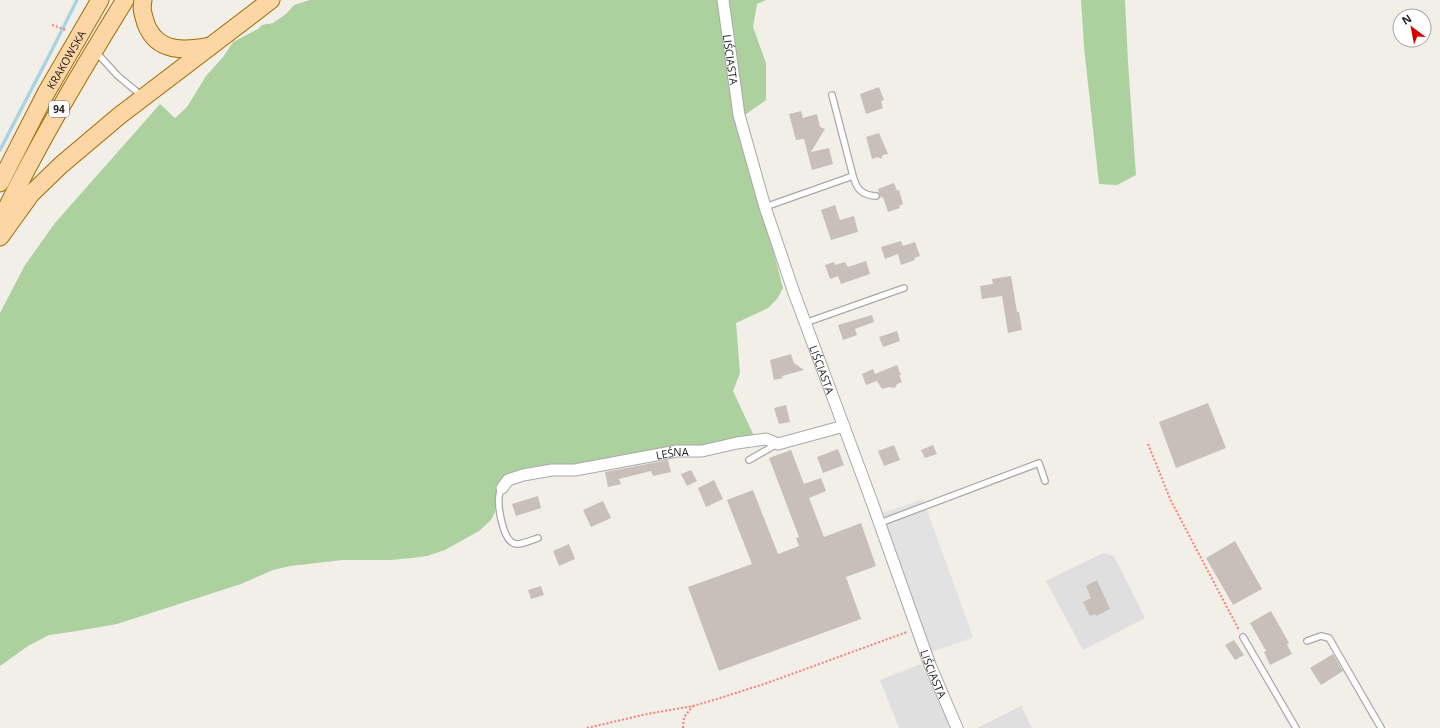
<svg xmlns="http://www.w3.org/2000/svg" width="1440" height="728" viewBox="0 0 1440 728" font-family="'Open Sans',sans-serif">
	<rect width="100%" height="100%" fill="#f2efe9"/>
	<path fill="#e0dfdf" d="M1103,553L1114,556L1145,618L1083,650L1046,581Z
		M921,664L953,728H899L880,680Z
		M1021,706L1032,728H977Z"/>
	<path fill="#add19e" d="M310,0H766L757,4L753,27L766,63V100L739,119L783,288L777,299L768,308L736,323L740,373L733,391L754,436L718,445L671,447L618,456L573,467L537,466L522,470L501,485L496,495L495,512L491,520L479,531L445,550L427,556L412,558L391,560H343L290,566L273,570L241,584L117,624L77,631L49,635L28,646L0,666V313L25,265L55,223L160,104L175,118L187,107L206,76L223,57L233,42L258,29L262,25L273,23L286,14L294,5Z
		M1081,0H1125L1128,62L1136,175L1117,185L1099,184L1084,47Z"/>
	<path fill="#e2e2e2" d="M923,499L973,637L930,653L880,514Z"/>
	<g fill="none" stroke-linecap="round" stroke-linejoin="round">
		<path stroke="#aad3df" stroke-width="3.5" d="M0,150L54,46L77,0"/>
	</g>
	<path fill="#c7bfb8" d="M879,87L884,100L881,101L883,108L866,114L860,94Z
		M801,111L803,118L817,114L820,127L825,129L811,152L829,148L833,164L812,170L804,139L796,140L789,114Z
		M879,133L888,154L883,155L881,159L878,157L872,159L866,137Z
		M894,183L897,191L899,190L903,204L899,206L900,208L888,212L883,197L881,198L878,189Z
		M835,205L840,220L854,216L858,232L831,240L821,210Z
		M901,241L903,246L915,242L920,256L914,258L915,260L901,265L898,254L885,259L881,247Z
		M866,261L870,274L841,284L838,276L830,279L825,265L834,262L835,265L845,262L848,267Z
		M1011,276L1017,312H1019L1022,330L1008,333L1002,296L982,299L980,286L993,284L992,279Z
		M872,315L874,322L855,329L857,335L843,340L838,325Z
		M897,331L900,341L883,347L879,337Z
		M791,354L794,363L804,370L782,376L783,378L774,380L770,360Z
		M897,365L901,375H899L902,382L897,384L895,388L889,387L882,389L877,381L866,385L862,374L873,369L875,374Z
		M1208,403L1226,448L1176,468L1159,422Z
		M786,405L790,422L779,424L774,408Z
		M894,445L900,460L884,466L878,451Z
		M933,445L937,454L925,458L921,450Z
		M838,449L844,465L823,473L817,457Z
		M791,450L804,484L821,478L826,491L809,498L824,537L861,523L876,566L846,577L861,619L719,671L688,587L752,564L727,500L753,490L778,554L799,546L796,538L799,537L769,458Z
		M668,460L671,472L653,476L651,471L619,479L621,484L608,487L605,472Z
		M691,470L697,481L687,486L681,474Z
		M714,480L723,499L706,507L698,488Z
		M538,496L541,508L516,516L512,504Z
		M603,501L611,518L591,527L583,510Z
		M1235,541L1262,589L1233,605L1206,558Z
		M569,544L575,559L559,566L553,551Z
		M1097,580L1110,609L1096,616L1095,614L1090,616L1083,602L1091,598L1086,586Z
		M541,586L544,595L531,599L528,590Z
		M1271,611L1289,643L1287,644L1292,654L1270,665L1264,652L1266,651L1250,623Z
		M1234,640L1244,655L1235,660L1225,645Z
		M1333,654L1343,671L1321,685L1310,668Z"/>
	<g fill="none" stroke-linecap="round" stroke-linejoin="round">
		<defs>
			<path id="service" d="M95,51L118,76L142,96
				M853,176C857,190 862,195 876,196
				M765,207L853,176L832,95
				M805,323L904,288
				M749,460L777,444
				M502,488C500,491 499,494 499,497C498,508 503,544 517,544C523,544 532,540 538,538
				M880,523L1039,463L1045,481
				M1243,637L1296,728
				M1307,641L1321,636L1329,638L1381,728"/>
			<g id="minor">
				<path id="s1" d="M723,0L739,115L765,207L793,290L872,502L930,665L957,728"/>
				<path id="s2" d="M502,488L508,480L523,475L552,470H575L677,451H702L737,443L766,439L778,444L844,426"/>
			</g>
			<g id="primary">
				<path d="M143,0C141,11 143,13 146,24C157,53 185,51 210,46"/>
				<path id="s3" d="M0,183L46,93L100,0"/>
				<path d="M0,222C37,145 80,73 125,0"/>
				<path d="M0,237L31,194L61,165L119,116L271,0"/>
			</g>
		</defs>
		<use href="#service" stroke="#a9a9a9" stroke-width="8"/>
		<use href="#minor" stroke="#a9a9a9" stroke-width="13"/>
		<use href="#primary" stroke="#a06b00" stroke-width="19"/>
		<path stroke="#fa8072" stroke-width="2" stroke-dasharray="2 2" stroke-linecap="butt" d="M52,25L66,30
			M1148,444L1171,501L1239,630
			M587,728L647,714L693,706L717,699L767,683L907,632
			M683,728L684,717L693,706"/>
		<use href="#service" stroke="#fff" stroke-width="5.5"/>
		<use href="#minor" stroke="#fff" stroke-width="11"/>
		<use href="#primary" stroke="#fcd6a4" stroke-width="17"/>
	</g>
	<g text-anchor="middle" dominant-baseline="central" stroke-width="3.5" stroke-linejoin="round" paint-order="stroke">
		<rect fill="#fff" stroke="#646464" stroke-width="1" x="49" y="101" width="20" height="16" rx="3"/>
		<g font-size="10" font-weight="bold" fill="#222">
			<text x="59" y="109">94</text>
		</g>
		<g font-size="11" fill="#222" stroke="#fff">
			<text stroke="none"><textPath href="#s3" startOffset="140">KRAKOWSKA</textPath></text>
			<text stroke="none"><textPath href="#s1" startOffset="60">LIŚCIASTA</textPath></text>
			<text stroke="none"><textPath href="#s1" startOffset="384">LIŚCIASTA</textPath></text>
			<text stroke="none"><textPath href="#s2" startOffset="177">LEŚNA</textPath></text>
			<text stroke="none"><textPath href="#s1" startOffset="708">LIŚCIASTA</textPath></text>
		</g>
	</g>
	<g transform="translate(1412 28) rotate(328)"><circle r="19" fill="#ffffff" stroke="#a7a7a7"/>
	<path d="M0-3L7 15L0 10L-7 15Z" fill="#d40000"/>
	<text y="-6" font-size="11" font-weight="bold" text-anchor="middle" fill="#222222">N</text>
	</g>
</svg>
